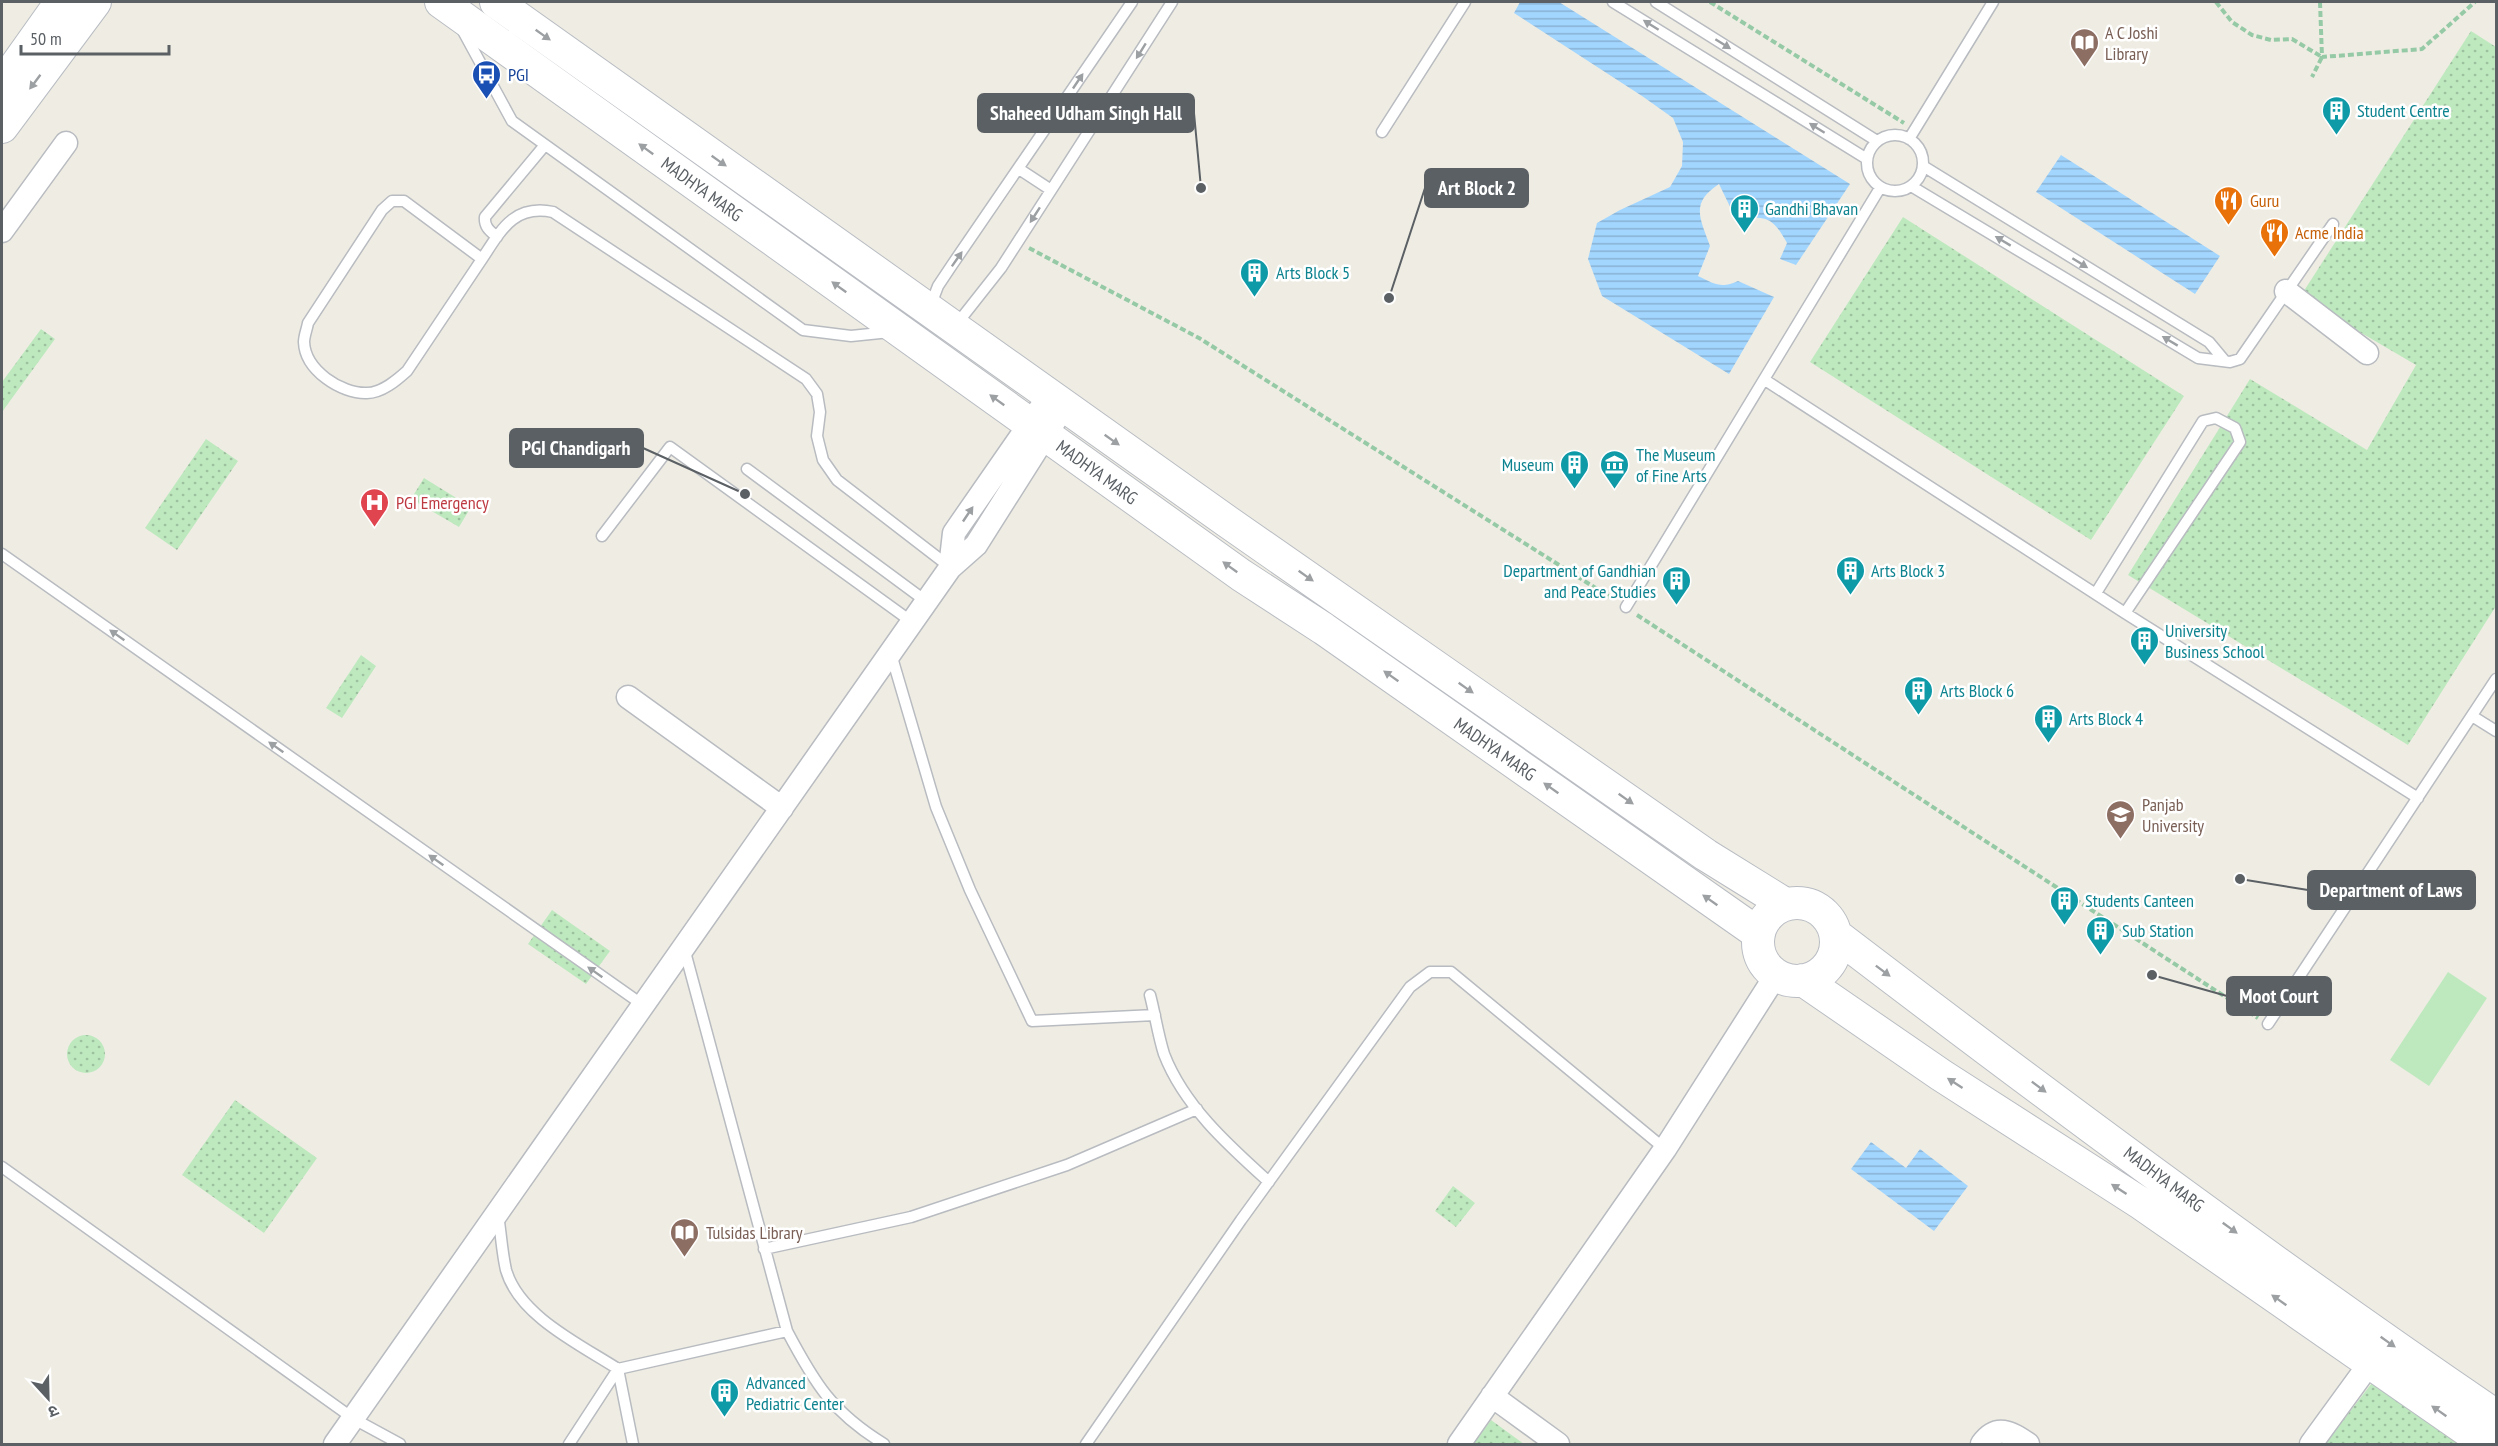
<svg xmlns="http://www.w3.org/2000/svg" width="2498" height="1446" viewBox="0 0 2498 1446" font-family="'PT Sans Narrow','Noto Sans Devanagari',sans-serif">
	<defs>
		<pattern id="green-dots" width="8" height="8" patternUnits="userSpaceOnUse" patternTransform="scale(1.5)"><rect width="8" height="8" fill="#bee9bf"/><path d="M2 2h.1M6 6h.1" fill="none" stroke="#9dc09f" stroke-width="1.8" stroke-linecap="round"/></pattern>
		<pattern id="water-rules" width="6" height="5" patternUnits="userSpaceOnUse" patternTransform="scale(1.5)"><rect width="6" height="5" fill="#a3d6ff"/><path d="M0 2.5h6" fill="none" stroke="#88b1d2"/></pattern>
	</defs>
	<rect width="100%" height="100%" fill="#efede3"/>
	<path fill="url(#green-dots)" d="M2471,31L2496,47V606L2408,745L2128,575L2250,379L2367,450L2416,365L2300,297Z
		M1903,217L2184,396L2091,540L1810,362Z
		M41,329L55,339L2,412V382Z
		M206,439L238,461L177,550L145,528Z
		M424,478L471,507L459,527L411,499Z
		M361,655L376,666L342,718L326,708Z
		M552,910L610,951L586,984L528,944Z
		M67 1054a19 19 0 1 1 38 0a19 19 0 1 1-38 0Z
		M235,1100L317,1158L264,1233L182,1175Z
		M1453,1186L1475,1203L1456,1227L1435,1211Z
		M2375,1379L2468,1444H2325Z
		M1491,1420L1524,1444H1473Z"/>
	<path fill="#bee9bf" d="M2448,972L2487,998L2429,1086L2390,1060Z"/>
	<path fill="url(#water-rules)" d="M1520,2H1559L1850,184L1796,265L1780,259L1787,243C1771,214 1766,218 1735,217L1719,184C1690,203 1700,218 1710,246L1698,276C1714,284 1722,289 1738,281L1774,297L1729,374L1602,296L1588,259L1597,223L1620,210L1670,187L1682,166L1683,142L1673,118L1642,96L1514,13Z
		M2061,155L2220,256L2195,294L2036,192Z
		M1871,1142L1906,1168L1920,1149L1968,1186L1934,1231L1851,1169Z"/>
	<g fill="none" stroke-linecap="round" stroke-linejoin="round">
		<defs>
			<path id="service" d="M1613,2L1867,159
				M1656,2L1877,141
				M463,31L512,121L803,330L851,336L890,332
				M1382,132L1465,2
				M1867 163a28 28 0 1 1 56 0a28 28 0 1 1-56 0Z
				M1909,139L1993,2
				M1923,166L2209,342L2224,360
				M1019,169L1051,190
				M1911,186L2198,358L2230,362L2240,359L2333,224
				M497,237C490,231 484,227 485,217L545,145
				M482,259L407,371C397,380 382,393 367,393C341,394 305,370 304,342C304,336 307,329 308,323L382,210L392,201H404L482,259C501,230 514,204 553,212L806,379L817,394L820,412L817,436L823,460L837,480L950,567
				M930,307L938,286L952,265L1132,2
				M956,325L1001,268L1172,2
				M1765,380L2125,613L2418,798
				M747,469L927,602
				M602,536L670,447L912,622
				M2,554L643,1005
				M2096,593L2203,421L2216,418L2235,428L2240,442L2125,613
				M1626,607L1880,188
				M891,654L936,807L970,890L1032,1021L1155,1015
				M2472,716L2496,731
				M684,948L787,1331C815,1384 832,1412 884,1444
				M1150,995C1155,1014 1158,1035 1164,1054C1184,1106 1229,1146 1269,1182
				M2268,1024L2496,679
				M2,1167L354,1419L400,1444
				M498,1215C501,1233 502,1253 506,1270C519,1316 581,1345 618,1369L633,1444
				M764,1249L911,1217L1067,1165L1197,1109
				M569,1444L618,1369L787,1331
				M1086,1444L1241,1220L1410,987L1430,972H1451L1665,1149"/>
			<path id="minor" d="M2,231L66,143
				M2286,291L2367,353
				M950,568L954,533L1049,396
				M628,697L782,808
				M1492,1396L1558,1444
				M335,1444L950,568L976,545L1064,406
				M1459,1444L1665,1149L1776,975
				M1982,1444C1997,1423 2011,1433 2028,1444
				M2311,1444L2370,1363"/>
			<path id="secondary" d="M441,2L1241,575L1324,629L1759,934
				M496,2L1228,522L1706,855L1785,904
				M2,85L61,2
				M2,127L95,2
				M1758 942a39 39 0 1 1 78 0a39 39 0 1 1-78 0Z
				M1836,935C2052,1100 2271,1263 2496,1416
				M1803,980L1941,1075L2142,1204L2487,1444"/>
		</defs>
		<use href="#service" stroke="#b8bbc0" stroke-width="13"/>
		<use href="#minor" stroke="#b8bbc0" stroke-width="25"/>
		<use href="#secondary" stroke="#b9bdc3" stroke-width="34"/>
		<path stroke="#96caa6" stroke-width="4" stroke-dasharray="6 3" stroke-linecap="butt" d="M1710,2L1904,123
			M2216,2L2232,22L2252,35L2271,40L2292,39L2322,57L2312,77
			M2320,2L2322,57L2422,49L2475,2
			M1029,248L1199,338L1613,599
			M1637,615L2258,1018"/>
		<use href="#service" stroke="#fff" stroke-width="10"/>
		<use href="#minor" stroke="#fff" stroke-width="22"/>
		<use href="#secondary" stroke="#fff" stroke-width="32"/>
	</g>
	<defs><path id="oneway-solid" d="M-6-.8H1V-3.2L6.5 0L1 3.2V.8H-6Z" transform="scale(1.5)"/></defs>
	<g fill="#9da0a3">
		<use href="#oneway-solid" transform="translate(1651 25) rotate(-148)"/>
		<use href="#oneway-solid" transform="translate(543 35) rotate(35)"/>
		<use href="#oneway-solid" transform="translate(1723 44) rotate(32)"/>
		<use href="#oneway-solid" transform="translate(1141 51) rotate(122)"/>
		<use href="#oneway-solid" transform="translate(1078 81) rotate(-56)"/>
		<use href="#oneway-solid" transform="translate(35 82) rotate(127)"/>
		<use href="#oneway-solid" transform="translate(1817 128) rotate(-148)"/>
		<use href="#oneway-solid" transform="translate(646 149) rotate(-144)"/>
		<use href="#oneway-solid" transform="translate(719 161) rotate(35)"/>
		<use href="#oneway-solid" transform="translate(1035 215) rotate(123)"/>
		<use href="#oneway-solid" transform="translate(2003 241) rotate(-149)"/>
		<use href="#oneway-solid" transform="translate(957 259) rotate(-55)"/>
		<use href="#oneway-solid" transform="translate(2080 263) rotate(32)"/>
		<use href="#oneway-solid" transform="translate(839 287) rotate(-144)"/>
		<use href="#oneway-solid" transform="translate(2170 341) rotate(-149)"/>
		<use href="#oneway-solid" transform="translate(997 400) rotate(-144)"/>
		<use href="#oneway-solid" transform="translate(1112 440) rotate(35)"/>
		<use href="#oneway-solid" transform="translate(968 514) rotate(-56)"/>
		<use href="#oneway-solid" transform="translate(1230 567) rotate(-144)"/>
		<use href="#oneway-solid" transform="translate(1306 576) rotate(35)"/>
		<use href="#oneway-solid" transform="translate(117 635) rotate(-145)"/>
		<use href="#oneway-solid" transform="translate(1391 676) rotate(-145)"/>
		<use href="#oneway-solid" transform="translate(1466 688) rotate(35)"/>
		<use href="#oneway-solid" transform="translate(276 747) rotate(-145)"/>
		<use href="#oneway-solid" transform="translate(1551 788) rotate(-145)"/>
		<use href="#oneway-solid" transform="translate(1626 799) rotate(35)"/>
		<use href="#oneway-solid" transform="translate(436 860) rotate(-145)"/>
		<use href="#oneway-solid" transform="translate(1710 900) rotate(-145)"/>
		<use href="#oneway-solid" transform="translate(1883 971) rotate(37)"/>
		<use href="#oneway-solid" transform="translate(595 972) rotate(-145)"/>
		<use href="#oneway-solid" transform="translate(1955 1083) rotate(-147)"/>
		<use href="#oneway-solid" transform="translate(2039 1087) rotate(37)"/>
		<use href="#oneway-solid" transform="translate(2119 1189) rotate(-147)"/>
		<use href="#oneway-solid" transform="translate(2230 1228) rotate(36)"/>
		<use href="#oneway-solid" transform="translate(2279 1300) rotate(-145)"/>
		<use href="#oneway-solid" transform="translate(2388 1342) rotate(35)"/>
		<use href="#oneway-solid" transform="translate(2439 1411) rotate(-145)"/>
	</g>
	<defs>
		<symbol id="library-pin" viewBox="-11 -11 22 30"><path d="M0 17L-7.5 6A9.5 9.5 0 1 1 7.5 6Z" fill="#8d6e63" stroke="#fff"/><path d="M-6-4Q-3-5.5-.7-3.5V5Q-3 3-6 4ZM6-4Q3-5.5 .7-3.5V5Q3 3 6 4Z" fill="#fff"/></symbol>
		<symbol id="bus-pin" viewBox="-11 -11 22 30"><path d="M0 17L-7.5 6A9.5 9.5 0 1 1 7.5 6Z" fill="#1a4fb4" stroke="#fff"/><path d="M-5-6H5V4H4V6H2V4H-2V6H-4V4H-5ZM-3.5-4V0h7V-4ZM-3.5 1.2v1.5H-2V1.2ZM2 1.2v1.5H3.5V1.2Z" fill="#fff"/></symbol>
		<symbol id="building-pin" viewBox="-11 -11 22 30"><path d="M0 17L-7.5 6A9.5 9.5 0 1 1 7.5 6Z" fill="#0f9aa8" stroke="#fff"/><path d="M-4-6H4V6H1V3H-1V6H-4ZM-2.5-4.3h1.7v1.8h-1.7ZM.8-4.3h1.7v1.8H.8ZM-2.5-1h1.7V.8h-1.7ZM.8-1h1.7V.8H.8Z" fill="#fff"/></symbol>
		<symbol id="restaurant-pin" viewBox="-11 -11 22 30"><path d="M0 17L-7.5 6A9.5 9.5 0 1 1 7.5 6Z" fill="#e8710a" stroke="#fff"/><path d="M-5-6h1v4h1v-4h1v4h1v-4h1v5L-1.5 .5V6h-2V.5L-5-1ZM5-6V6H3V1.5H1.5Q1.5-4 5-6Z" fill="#fff"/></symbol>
		<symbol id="museum-pin" viewBox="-11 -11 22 30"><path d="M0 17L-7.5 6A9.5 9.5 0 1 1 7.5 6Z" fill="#0f9aa8" stroke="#fff"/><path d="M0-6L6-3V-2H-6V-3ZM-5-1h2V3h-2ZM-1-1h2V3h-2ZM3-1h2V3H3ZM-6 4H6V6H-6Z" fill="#fff"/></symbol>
		<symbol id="hospital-pin" viewBox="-11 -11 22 30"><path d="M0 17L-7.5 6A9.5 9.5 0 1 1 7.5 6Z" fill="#e0444e" stroke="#fff"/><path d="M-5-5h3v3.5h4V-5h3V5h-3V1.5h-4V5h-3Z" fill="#fff"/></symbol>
		<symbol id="university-pin" viewBox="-11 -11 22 30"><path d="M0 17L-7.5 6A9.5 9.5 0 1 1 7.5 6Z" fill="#8d6e63" stroke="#fff"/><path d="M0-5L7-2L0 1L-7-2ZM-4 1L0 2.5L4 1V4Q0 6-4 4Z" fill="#fff"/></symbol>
	</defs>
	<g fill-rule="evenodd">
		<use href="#library-pin" x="2068" y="26" width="33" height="45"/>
		<use href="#bus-pin" x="470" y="58" width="33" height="45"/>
		<use href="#building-pin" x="2320" y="94" width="33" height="45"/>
		<use href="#restaurant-pin" x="2212" y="184" width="33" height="45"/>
		<use href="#building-pin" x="1728" y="192" width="33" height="45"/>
		<use href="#restaurant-pin" x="2258" y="216" width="33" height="45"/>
		<use href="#building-pin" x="1238" y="256" width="33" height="45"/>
		<use href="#building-pin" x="1558" y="448" width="33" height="45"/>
		<use href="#museum-pin" x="1598" y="448" width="33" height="45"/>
		<use href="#hospital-pin" x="358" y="486" width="33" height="45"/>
		<use href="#building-pin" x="1834" y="554" width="33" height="45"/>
		<use href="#building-pin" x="1660" y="564" width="33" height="45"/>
		<use href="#building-pin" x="2128" y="624" width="33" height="45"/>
		<use href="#building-pin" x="1902" y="674" width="33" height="45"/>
		<use href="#building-pin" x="2032" y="702" width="33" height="45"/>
		<use href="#university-pin" x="2104" y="798" width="33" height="45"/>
		<use href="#building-pin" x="2048" y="884" width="33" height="45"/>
		<use href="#building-pin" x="2084" y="914" width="33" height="45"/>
		<use href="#library-pin" x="668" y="1216" width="33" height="45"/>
		<use href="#building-pin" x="708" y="1376" width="33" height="45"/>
	</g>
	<g text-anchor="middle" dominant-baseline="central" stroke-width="5" stroke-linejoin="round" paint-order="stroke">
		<g font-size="18" fill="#785e54" stroke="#fff" text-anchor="start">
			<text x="2105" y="32">A C Joshi<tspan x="2105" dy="21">Library</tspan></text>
			<text x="2142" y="804">Panjab<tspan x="2142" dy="21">University</tspan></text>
			<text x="706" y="1232">Tulsidas Library</text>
		</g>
		<g font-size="18" fill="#164399" stroke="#fff" text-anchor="start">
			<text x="508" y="74">PGI</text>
		</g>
		<g font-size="18" fill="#0d838f" stroke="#fff" text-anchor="start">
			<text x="2357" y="110">Student Centre</text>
			<text x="1765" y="208">Gandhi Bhavan</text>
			<text x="1276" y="272">Arts Block 5</text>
			<text x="1636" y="454">The Museum<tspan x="1636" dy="21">of Fine Arts</tspan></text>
			<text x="1554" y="464" text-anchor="end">Museum</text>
			<text x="1656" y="570" text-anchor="end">Department of Gandhian<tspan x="1656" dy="21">and Peace Studies</tspan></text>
			<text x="1871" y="570">Arts Block 3</text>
			<text x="2165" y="630">University<tspan x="2165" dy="21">Business School</tspan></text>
			<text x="1940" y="690">Arts Block 6</text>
			<text x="2069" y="718">Arts Block 4</text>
			<text x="2085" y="900">Students Canteen</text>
			<text x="2122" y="930">Sub Station</text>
			<text x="746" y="1382">Advanced<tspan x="746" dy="21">Pediatric Center</tspan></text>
		</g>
		<g font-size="18" fill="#5b6065" stroke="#fff">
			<text transform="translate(702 189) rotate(36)">MADHYA MARG</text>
			<text transform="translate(1097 472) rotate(36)">MADHYA MARG</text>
			<text transform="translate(1495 749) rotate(35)">MADHYA MARG</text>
			<text transform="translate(2164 1179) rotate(37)">MADHYA MARG</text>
		</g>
		<g font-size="18" fill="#c56008" stroke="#fff" text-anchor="start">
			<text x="2250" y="200">Guru</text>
			<text x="2295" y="232">Acme India</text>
		</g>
		<g font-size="18" fill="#be3a42" stroke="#fff" text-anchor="start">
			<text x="396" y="502">PGI Emergency</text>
		</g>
	</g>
	<path fill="none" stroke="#5b6065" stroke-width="2" d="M1201 188L1194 113M1389 298L1425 188M745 494L643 448M2240 879L2308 890M2152 975L2227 996"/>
	<g fill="#5b6065" stroke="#fff" stroke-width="2">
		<circle cx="1201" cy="188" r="6"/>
		<circle cx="1389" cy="298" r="6"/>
		<circle cx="745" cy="494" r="6"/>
		<circle cx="2240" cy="879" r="6"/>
		<circle cx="2152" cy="975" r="6"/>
	</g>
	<g fill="#5b6065" stroke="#5b6065" stroke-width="2">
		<rect x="978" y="94" width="216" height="38" rx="6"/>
		<rect x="1425" y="169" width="103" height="38" rx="6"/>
		<rect x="510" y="429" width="133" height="38" rx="6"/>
		<rect x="2308" y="871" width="167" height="38" rx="6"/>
		<rect x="2227" y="977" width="104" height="38" rx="6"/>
	</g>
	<g font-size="20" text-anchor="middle" font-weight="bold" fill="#fff">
		<text x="1086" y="120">Shaheed Udham Singh Hall</text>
		<text x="1477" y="195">Art Block 2</text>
		<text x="576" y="455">PGI Chandigarh</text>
		<text x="2391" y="897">Department of Laws</text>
		<text x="2279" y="1003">Moot Court</text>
	</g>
	<rect width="2498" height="1446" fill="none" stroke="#5b6065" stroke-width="6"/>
	<g transform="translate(48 1398) rotate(158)" stroke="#ffffff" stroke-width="4.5" paint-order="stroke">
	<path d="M0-4.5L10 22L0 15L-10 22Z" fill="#5b6065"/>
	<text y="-9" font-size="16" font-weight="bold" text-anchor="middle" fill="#5b6065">उ</text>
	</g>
	<path d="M21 45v9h148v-9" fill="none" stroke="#5b6065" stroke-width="3"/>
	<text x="30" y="45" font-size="18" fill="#5b6065" stroke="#ffffff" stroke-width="4.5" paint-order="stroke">50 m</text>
</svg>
